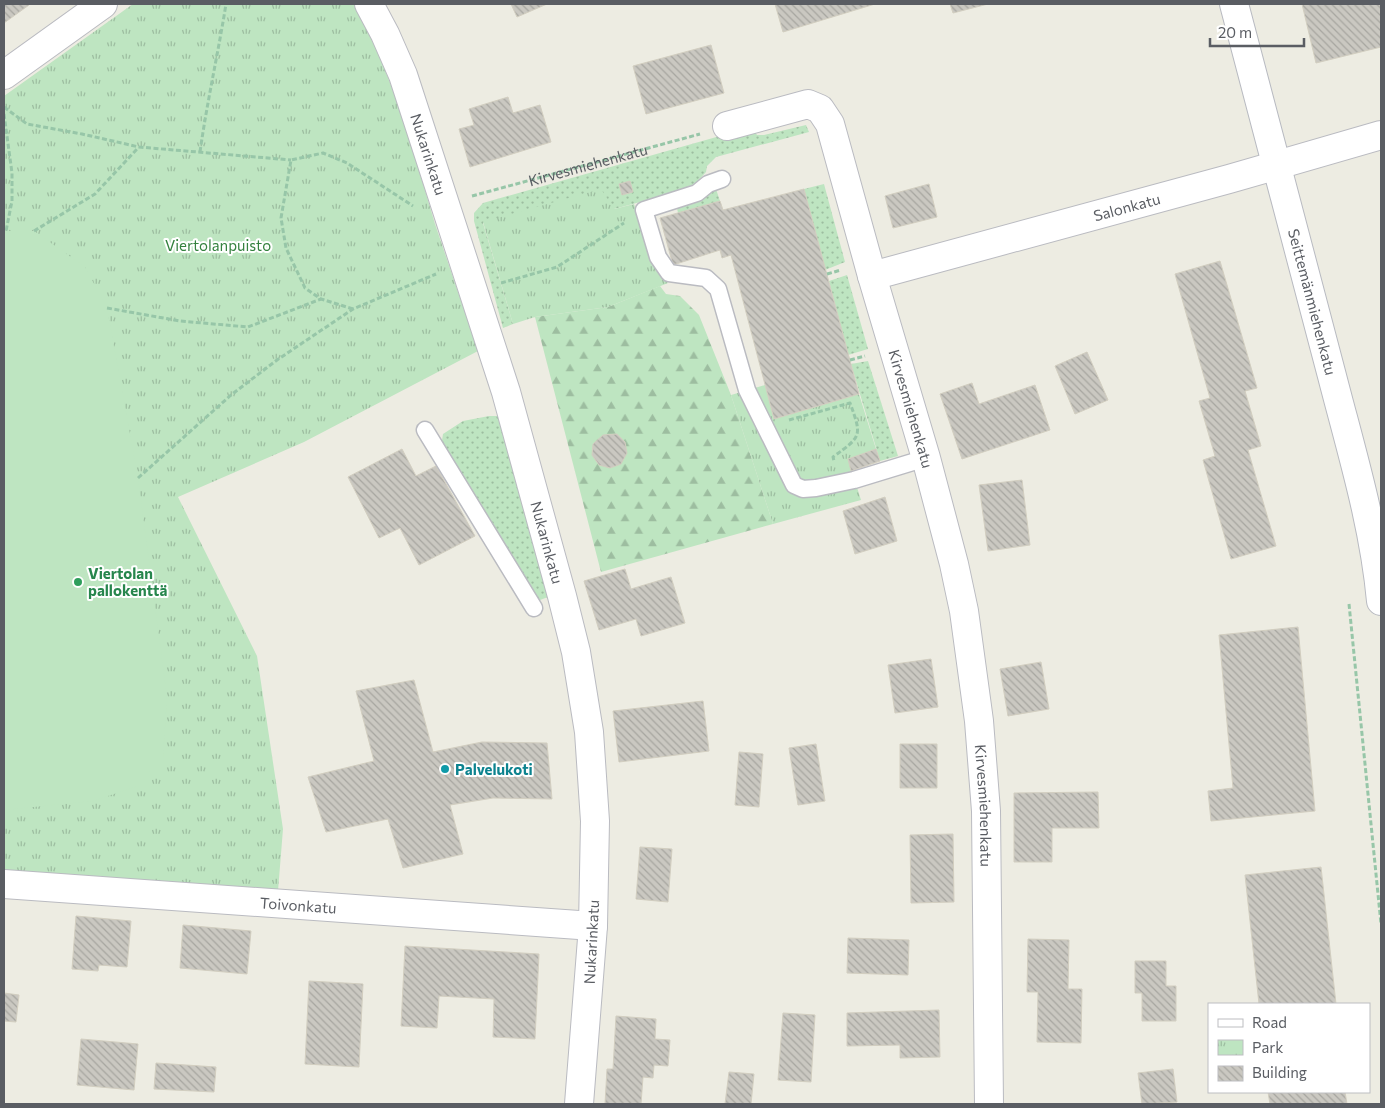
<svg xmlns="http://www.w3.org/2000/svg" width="1385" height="1108" viewBox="0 0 1385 1108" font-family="Commissioner,sans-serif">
	<defs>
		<pattern id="grass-dots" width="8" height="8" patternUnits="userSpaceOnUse" patternTransform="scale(1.25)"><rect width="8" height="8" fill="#bee5c1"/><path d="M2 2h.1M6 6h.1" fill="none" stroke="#9dbda0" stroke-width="1.8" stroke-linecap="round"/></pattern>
		<pattern id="forest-firs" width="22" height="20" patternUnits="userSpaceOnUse" patternTransform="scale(1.25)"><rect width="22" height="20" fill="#bee5c1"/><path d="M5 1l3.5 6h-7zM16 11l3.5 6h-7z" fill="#9dbda0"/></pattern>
		<pattern id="park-tufts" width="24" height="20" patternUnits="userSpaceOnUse" patternTransform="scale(1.25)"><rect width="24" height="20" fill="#bee5c1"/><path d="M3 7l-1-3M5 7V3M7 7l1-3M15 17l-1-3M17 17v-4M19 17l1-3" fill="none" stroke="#9dbda0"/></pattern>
		<pattern id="building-back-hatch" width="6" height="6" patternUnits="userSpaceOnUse" patternTransform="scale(1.25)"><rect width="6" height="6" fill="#cac8c1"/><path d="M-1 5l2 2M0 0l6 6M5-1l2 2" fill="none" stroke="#a7a6a0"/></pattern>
	</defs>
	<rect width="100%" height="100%" fill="#edece2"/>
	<path fill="url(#grass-dots)" d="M806,125L809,132L716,157L707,166L706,172L695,184L655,198L614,209L483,223L513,324L503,328L474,221V213L483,203L727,134L753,129L757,135H764Z
		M824,184L845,262L825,270L804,189Z
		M716,189L720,201L678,213L677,208L704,199Z
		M847,275L868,349L848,355L829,281Z
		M868,361L898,456L880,461L851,364Z
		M489,416H498L548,597L540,600L526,584L441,447L443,434L463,421Z"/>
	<path fill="url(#forest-firs)" d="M660,286L666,294L680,296L699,315L731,395L773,524L601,572L535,317L608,307Z"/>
	<path fill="url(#park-tufts)" d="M133,4H354L378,52L403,116L435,224L478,351L304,442L178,497L257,656L283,829L278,891L4,871V96Z
		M601,189L614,209L634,204L654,266L668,283L608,307L535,317L513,324L483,222Z
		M765,385L774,419L859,394L876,449L848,459L861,500L773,524L731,395Z"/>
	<path fill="#bee5c1" d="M4,231H34L85,267L107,308L138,478L167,697L163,757L135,787L93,801L4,810Z"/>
	<path fill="url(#building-back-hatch)" stroke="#d2cec0" d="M4,4H29V5L4,23Z
		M511,4H547L517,17Z
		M775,4H875L783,32Z
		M950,4H988L953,13Z
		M1302,4H1381V47L1316,63Z
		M711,45L724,93L646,114L633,66Z
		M508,97L513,113L540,105L551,142L470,167L459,129L474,125L469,109Z
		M630,181L633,192L622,195L619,184Z
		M929,184L937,217L893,228L885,196Z
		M804,189L859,394L774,419L731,255L722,258L720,250L673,265L660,218L720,201L723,210Z
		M1220,261L1257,388L1245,391L1261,446L1248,450L1276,546L1231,559L1203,460L1215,456L1199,401L1210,398L1175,274Z
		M1087,352L1108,400L1075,414L1055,366Z
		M972,383L979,404L1035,385L1050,430L962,459L940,394Z
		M617,434L625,442L627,453L621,464L610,468L599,465L592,455L593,444L603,435Z
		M402,449L416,476L436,466L475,536L419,565L400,528L379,538L348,477Z
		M876,449L880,461L851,471L848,459Z
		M1022,480L1030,545L988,551L979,485Z
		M885,497L897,541L855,554L843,511Z
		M625,569L631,589L671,577L685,623L641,636L636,619L599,630L584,581Z
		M1298,627L1315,811L1211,821L1208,791L1233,788L1219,635Z
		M931,659L938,707L895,713L888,665Z
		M1041,662L1049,709L1008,716L1000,669Z
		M414,680L433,752L482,742L547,743L552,799L493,798L450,805L463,854L403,868L388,819L326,832L308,777L374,761L356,691Z
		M703,701L709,751L619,762L613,711Z
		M816,744L825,801L798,805L789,748Z
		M900,744H937V788H900Z
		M739,752L763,754L759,807L735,805Z
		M1098,792L1099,828H1052V862H1014V793Z
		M953,834L954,902L911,903L910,835Z
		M640,847L672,849L668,902L636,899Z
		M1321,867L1336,1004H1259L1245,875Z
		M76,916L131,921L127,967L99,965L98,971L72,969Z
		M183,925L251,931L247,974L180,968Z
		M848,938L909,940L908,975L847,973Z
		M1028,939L1069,940L1068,989H1082L1081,1043L1037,1042L1038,992H1027Z
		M405,946L539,954L535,1039L493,1037L494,999L439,996L437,1028L401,1026Z
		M1135,961H1166V986H1176V1021H1142V993H1135Z
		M309,981L363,984L359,1067L305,1064Z
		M4,993L19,995L16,1022L4,1021Z
		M939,1010L940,1057L900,1058V1045L847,1046V1013Z
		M783,1013L815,1015L811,1082L778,1080Z
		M616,1016L656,1019L655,1039L670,1040L668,1066L654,1065L653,1078L643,1077L641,1104H605L607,1069H613Z
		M81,1039L138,1044L134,1090L77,1085Z
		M156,1063L216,1067L214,1092L154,1089Z
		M1173,1069L1177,1102L1142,1104L1138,1073Z
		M729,1072L754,1074L751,1104H725Z
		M1268,1092H1345L1347,1104H1270Z"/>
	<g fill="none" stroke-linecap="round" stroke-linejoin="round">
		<defs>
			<path id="lane" d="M722,179L708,184L697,193L644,210L658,257L669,273L706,278L718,289L747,390L794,485L803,489L816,488L854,480L926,458
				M425,430L534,608"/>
			<g id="street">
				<path id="s2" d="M369,4L385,34L403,75L506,392L562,596L576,652L589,732L595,821L593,926L579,1104"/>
				<path d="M4,75L103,4"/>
				<path id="s3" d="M727,126L808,104L820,109L830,124L872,276L926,458L954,564L964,611L979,721L986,811L989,1104"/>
				<path id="s4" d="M872,276L1229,179L1381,135"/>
				<path id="s5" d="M4,884L593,926"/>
			</g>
			<g id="secondary">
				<path id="s6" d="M1234,4C1267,128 1300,252 1332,376C1351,450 1374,524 1381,601"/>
			</g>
		</defs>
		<use href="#lane" stroke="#babbc1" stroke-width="19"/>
		<use href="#street" stroke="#babbc1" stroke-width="30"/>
		<use href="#secondary" stroke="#b8bac1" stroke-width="30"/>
		<g stroke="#97c6a8" stroke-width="3" stroke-dasharray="5 2.5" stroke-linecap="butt">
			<path d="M4,107L27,124L82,134L139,147L291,160"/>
			<path d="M4,114L12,173V201L6,231"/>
			<path d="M200,152C207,102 218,54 226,4"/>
			<path id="s1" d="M472,196L700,134"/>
			<path d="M34,231L95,194L138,148"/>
			<path d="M827,274L841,270"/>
			<path d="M501,283L557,267L624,223"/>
			<path d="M107,308L180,321L248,327L321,299"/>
			<path d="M353,309L321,299L305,288L286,248L281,218L291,160L323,153L347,163L413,206"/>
			<path d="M850,360L865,356"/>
			<path d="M789,420L850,403C862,436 862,436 833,457L834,461"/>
			<path d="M138,478L231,395L277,360L353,309L436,274"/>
			<path d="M1349,604L1381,924"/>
		</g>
		<use href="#lane" stroke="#fff" stroke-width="16"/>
		<use href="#street" stroke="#fff" stroke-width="28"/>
		<use href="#secondary" stroke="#fff" stroke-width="28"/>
	</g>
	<circle fill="#2e9e5b" stroke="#fff" stroke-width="2" cx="78" cy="582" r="5"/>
	<circle fill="#0f9aa8" stroke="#fff" stroke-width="2" cx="445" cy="769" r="5"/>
	<g text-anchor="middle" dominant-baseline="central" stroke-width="4" stroke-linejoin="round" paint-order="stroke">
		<g font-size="15" fill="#5a5d63" stroke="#fff">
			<text stroke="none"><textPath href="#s2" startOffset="162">Nukarinkatu</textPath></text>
			<text stroke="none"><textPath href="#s1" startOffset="120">Kirvesmiehenkatu</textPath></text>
			<text stroke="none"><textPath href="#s4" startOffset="264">Salonkatu</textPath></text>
			<text stroke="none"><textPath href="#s6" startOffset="308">Seittemänmiehenkatu</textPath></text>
			<text stroke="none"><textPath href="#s3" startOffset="411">Kirvesmiehenkatu</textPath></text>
			<text stroke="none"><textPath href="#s2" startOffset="568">Nukarinkatu</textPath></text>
			<text stroke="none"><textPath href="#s3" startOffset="816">Kirvesmiehenkatu</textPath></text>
			<text stroke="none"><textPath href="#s5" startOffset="295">Toivonkatu</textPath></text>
			<text transform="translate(591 942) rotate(-87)">Nukarinkatu</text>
		</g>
		<g font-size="15" fill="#34813e" stroke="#fff">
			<text x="218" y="245">Viertolanpuisto</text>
		</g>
		<g font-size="15" font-weight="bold" fill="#27864d" stroke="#fff" text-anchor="start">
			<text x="88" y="573">Viertolan<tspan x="88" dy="17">pallokenttä</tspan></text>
		</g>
		<g font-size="15" font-weight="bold" fill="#0d838f" stroke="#fff" text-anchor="start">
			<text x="455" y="769">Palvelukoti</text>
		</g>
	</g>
	<rect width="1385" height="1108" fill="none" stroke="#5a5d63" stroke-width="10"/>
	<rect x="1208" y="1003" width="162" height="90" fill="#ffffff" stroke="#bdbec1"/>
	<rect x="1218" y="1019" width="25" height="8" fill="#ffffff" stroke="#bdbec1"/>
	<text x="1252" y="1028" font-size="15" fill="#5a5d63">Road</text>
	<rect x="1218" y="1040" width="25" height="15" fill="url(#park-tufts)" stroke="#bdbec1"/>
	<text x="1252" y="1053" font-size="15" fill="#5a5d63">Park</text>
	<rect x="1218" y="1066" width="25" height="15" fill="url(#building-back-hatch)" stroke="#bdbec1"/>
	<text x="1252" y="1078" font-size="15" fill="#5a5d63">Building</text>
	<path d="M1210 38v8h94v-8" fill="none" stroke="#5a5d63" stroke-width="2.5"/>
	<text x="1218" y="38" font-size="15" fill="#5a5d63" stroke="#ffffff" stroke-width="4" paint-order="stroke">20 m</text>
</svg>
